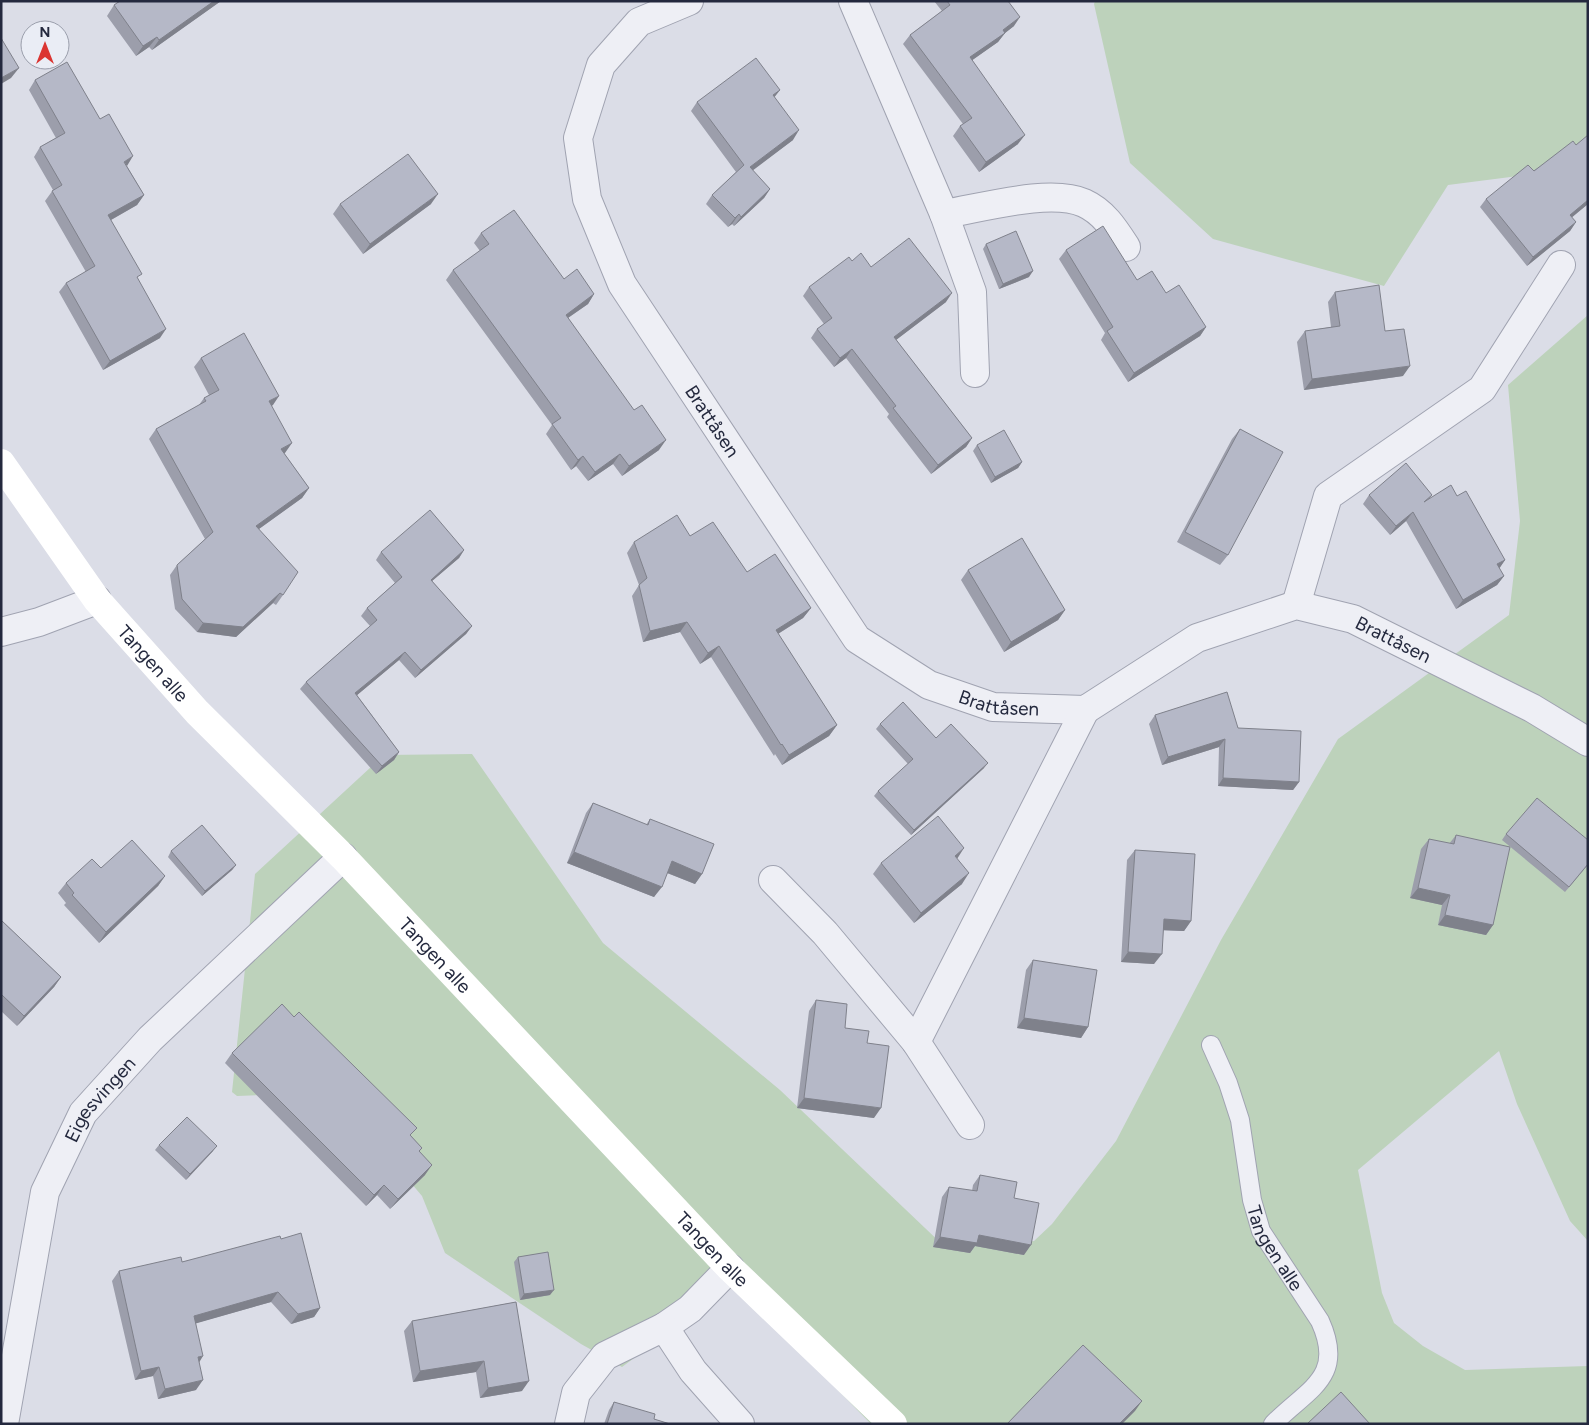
<svg xmlns="http://www.w3.org/2000/svg" width="1589" height="1425" viewBox="0 0 1589 1425" font-family="Figtree,sans-serif">
	<rect width="100%" height="100%" fill="#dbdde7"/>
	<path fill="#bdd2bb" d="M1095,1H1588V167L1448,185L1384,286L1213,239L1130,163L1094,4Z
		M1588,315V1241L1570,1221L1517,1104L1499,1051L1358,1170L1382,1293L1394,1323L1423,1346L1465,1370L1588,1366V1424H871L734,1284L622,1367L581,1344L445,1253L422,1196L334,1092L237,1096L232,1092L255,874L384,755L472,754L603,943L780,1090L946,1248L1034,1241L1052,1224L1116,1141L1221,940L1338,739L1509,615L1520,521L1508,385Z"/>
	<g fill="none" stroke-linecap="round" stroke-linejoin="round">
		<defs>
			<g id="service">
				<path id="s1" d="M1211,1045L1228,1083L1240,1120L1252,1200L1261,1231L1320,1321C1346,1378 1307,1389 1273,1424"/>
			</g>
			<g id="minor">
				<path id="s2" d="M689,1L639,22L601,65L578,138L587,199L622,284L857,639L929,685L993,707L1085,710L1197,638L1296,605L1353,619L1532,708L1588,742"/>
				<path d="M853,1L944,214L972,292L975,373"/>
				<path d="M944,214C982,208 1050,188 1084,203C1104,212 1115,230 1126,247"/>
				<path d="M1296,605L1328,496L1482,389L1561,265"/>
				<path d="M1,632L39,622L97,600"/>
				<path d="M773,880L825,933L916,1042L970,1125"/>
				<path d="M916,1042L1085,710"/>
				<path d="M730,1268L690,1309L664,1327L693,1371L740,1424"/>
				<path id="s3" d="M4,1424L45,1192L83,1113L150,1039L343,857"/>
				<path d="M569,1424L576,1393L605,1356L664,1327"/>
			</g>
		</defs>
		<use href="#service" stroke="#a0a3b1" stroke-width="20"/>
		<use href="#minor" stroke="#a0a3b1" stroke-width="30"/>
		<use href="#service" stroke="#eeeff5" stroke-width="18"/>
		<use href="#minor" stroke="#eeeff5" stroke-width="28"/>
		<path stroke="#fff" stroke-width="28" id="s4" d="M1,463L97,600L197,712L343,857L730,1268L893,1424"/>
	</g>
	<path fill="#9c9eab" d="M120,1H221L152,50L149,47L136,56L107,16L114,5Z
		M934,1H1008L1014,26L1005,33L998,42L972,60L1018,144L979,172L953,136L960,126L963,124L903,44L910,35L942,11Z
		M35,80L127,166L144,195L137,205L111,220L138,279L160,338L103,370L59,292L66,283L86,272L45,201L53,190L34,157L40,147L56,138L29,90Z
		M780,90L774,97L793,140L752,170L770,189L764,198L734,226L732,224L728,227L706,204L712,195L736,172L691,111L697,102Z
		M1588,135V204L1571,217L1576,222L1570,231L1527,266L1480,207L1486,199L1576,145Z
		M340,204H431L363,254L333,214Z
		M481,233L564,279L594,294L588,304L568,318L659,450L622,476L613,464L588,481L576,466L571,470L546,434L552,425L446,280L453,270L480,251L474,243Z
		M986,244L1029,277L999,289L983,249Z
		M1066,250L1137,280L1206,327L1200,336L1128,382L1101,340L1105,333L1059,259Z
		M852,261L871,267L946,302L896,340L972,438L966,447L931,474L887,417L889,414L846,358L834,367L811,338L817,329L824,324L803,296L809,287Z
		M1335,292L1385,331L1403,376L1304,390L1297,342L1305,331L1331,327L1328,302Z
		M201,358L273,405L271,406L285,453H284L309,488L302,498L259,529L283,595L276,605L273,603L236,637L197,632L175,609L170,575L177,565L205,539L149,439L156,429L199,405L204,398L209,395L194,367Z
		M1240,429L1228,555L1220,565L1177,542L1232,439Z
		M977,445L1022,462L1018,468L991,483L973,451Z
		M1369,495H1432L1430,498L1457,496L1505,560L1499,568L1504,576L1497,585L1456,609L1406,521L1390,535L1363,504Z
		M690,536L747,572L811,608L803,618L778,634L837,725L829,736L782,765L775,754L774,756L711,657L700,664L680,632L643,642L632,596L639,585L627,553L634,542Z
		M464,550L459,558L432,581L472,626L466,634L415,678L399,660L357,695L399,752L394,760L376,774L300,689L306,682L370,626L361,616L367,608L395,583L376,560L381,552Z
		M968,570L1065,610L1058,620L1004,652L961,580Z
		M1155,715L1238,728L1299,782L1293,790L1218,786L1219,747L1162,765L1149,724Z
		M880,724L936,738L984,768L911,835L874,796L878,791L908,764L876,729Z
		M593,803L646,825L650,819L702,874L695,884L667,873L654,897L567,863L586,813Z
		M1506,834L1588,840V865L1565,892L1502,840Z
		M1456,835L1493,925L1486,935L1438,925L1442,905L1410,898L1421,849L1429,839L1449,844Z
		M1135,850L1191,921L1184,931L1163,930L1154,964L1121,962L1127,860Z
		M171,851L236,865L232,870L202,896L168,857Z
		M957,859L962,884L914,923L873,874L881,863Z
		M101,868L165,876L158,886L99,943L64,905L66,903L58,893L66,883Z
		M1,920L61,977L54,987L17,1026L1,1011Z
		M1033,960L1088,1027L1081,1038L1017,1028L1026,970Z
		M816,1000L845,1028L867,1043L874,1118L797,1108L809,1011Z
		M232,1053L411,1136L422,1148L419,1152L425,1175L390,1209L377,1195L366,1206L225,1063Z
		M159,1145L213,1151L186,1180L155,1150Z
		M980,1175L1014,1198L1024,1255L975,1246L970,1253L933,1247L942,1197L949,1187L972,1191L973,1185Z
		M281,1239L320,1308L314,1317L291,1324L271,1302L196,1323L199,1363L196,1390L158,1399L153,1376L135,1380L112,1281L119,1271L182,1262Z
		M518,1257L550,1295L520,1300L514,1262Z
		M516,1302L522,1391L480,1398L476,1372L413,1382L404,1331L412,1321Z
		M614,1402L654,1419L670,1424H604L609,1410Z"/>
	<path fill="#7f818b" d="M214,1H221L152,50L159,40Z
		M1020,17L1014,26L1005,33L998,42L964,66L970,57L1003,30Z
		M157,37L149,47L136,56L143,46Z
		M19,68L11,78L1,84V78Z
		M780,90L773,99V95Z
		M799,130L793,140L744,177L750,167Z
		M1025,135L1018,144L979,172L986,162Z
		M133,156L127,166L124,162Z
		M770,189L764,198L734,226L741,217Z
		M438,194L431,204L363,254L370,244Z
		M144,195L137,205L102,225L108,215Z
		M1588,200V204L1564,224L1570,215Z
		M739,214L732,224L728,227L735,218Z
		M1576,222L1570,231L1527,266L1533,257Z
		M1033,271L1029,277L999,289L1003,284Z
		M952,293L946,302L888,346L894,337Z
		M594,294L588,304L559,324L566,315Z
		M1206,327L1200,336L1128,382L1134,373Z
		M166,329L160,338L103,370L110,361Z
		M852,349L846,358L834,367L840,358Z
		M1410,366L1403,376L1304,390L1312,379Z
		M279,396L273,405L262,411L269,401Z
		M972,438L966,447L931,474L938,465Z
		M666,440L659,450L622,476L629,466Z
		M292,443L285,453L274,459L281,449Z
		M620,454L613,464L588,481L595,472Z
		M583,456L576,466L571,470L578,460Z
		M1022,462L1018,468L991,483L995,477Z
		M309,488L302,498L249,536L256,526Z
		M1413,512L1406,521L1390,535L1396,526Z
		M464,550L459,558L425,587L431,580Z
		M1505,560L1499,569L1497,564Z
		M1504,576L1497,585L1456,609L1463,600Z
		M280,593L273,603L236,637L197,632L203,623Z
		M811,608L803,618L768,640L776,630Z
		M1065,610L1058,620L1004,652L1011,642Z
		M687,622L680,632L643,642L650,631Z
		M472,626L466,634L415,678L421,670Z
		M719,646L711,657L700,664L708,653Z
		M405,652L399,660L350,701L355,693Z
		M837,725L829,736L782,765L789,755Z
		M1225,739L1219,747L1162,765L1168,757Z
		M399,752L394,760L376,774L382,766Z
		M988,763L984,768L911,835L914,830Z
		M1223,778L1299,782L1293,790L1218,786Z
		M964,848L957,859L955,856Z
		M574,852L662,887L654,897L567,863Z
		M672,861L702,874L695,884L665,872Z
		M236,865L232,870L202,896L205,891Z
		M969,873L962,884L914,923L921,913Z
		M165,876L158,886L99,943L106,932Z
		M1418,888L1450,895L1442,905L1410,898Z
		M1445,915L1493,925L1486,935L1438,925Z
		M1164,919L1191,921L1184,931L1156,930Z
		M1128,952L1162,954L1154,964L1121,962Z
		M61,977L54,987L17,1026L24,1016Z
		M1024,1018L1088,1027L1081,1038L1017,1028Z
		M804,1098L881,1108L874,1118L797,1108Z
		M217,1146L213,1151L186,1180L190,1174Z
		M432,1165L425,1175L390,1209L398,1199Z
		M384,1185L377,1195L366,1206L374,1195Z
		M979,1235L1031,1245L1024,1255L975,1246L970,1253L933,1247L940,1237Z
		M554,1290L550,1295L520,1300L524,1294Z
		M278,1292L271,1302L187,1326L194,1316Z
		M320,1308L314,1317L291,1324L298,1314Z
		M203,1356L197,1366L198,1357Z
		M484,1361L476,1372L413,1382L420,1371Z
		M159,1367L153,1376L135,1380L141,1371Z
		M203,1380L196,1390L158,1399L165,1389Z
		M529,1381L522,1391L480,1398L488,1388Z
		M1142,1401L1135,1411L1122,1424H1119Z"/>
	<path fill="#b5b8c7" stroke="#7f818b" d="M120,1H214L159,40L157,37L143,46L114,5Z
		M947,1H1008L1020,17L1003,30L1005,33L970,57L1025,135L986,162L960,126L972,118L910,35L950,5Z
		M1,38L19,68L1,78Z
		M756,58L780,90L773,95L799,130L750,167L770,189L741,217L739,214L735,218L712,195L744,165L697,102Z
		M67,62L100,119L109,114L133,156L124,162L144,195L108,215L142,274L137,277L166,329L110,361L66,283L95,266L52,191L62,185L40,147L65,133L35,80Z
		M1588,135V200L1570,215L1576,222L1533,257L1486,199L1528,165L1534,171L1573,141L1576,145Z
		M408,154L438,194L370,244L340,204Z
		M514,210L564,279L577,269L594,294L566,315L634,410L642,405L666,440L629,466L620,454L595,472L583,456L578,460L552,424L561,418L453,270L489,244L481,233Z
		M1103,226L1137,280L1152,271L1166,293L1179,285L1206,327L1134,373L1107,331L1113,327L1066,250Z
		M1016,231L1033,271L1003,284L986,244Z
		M909,238L952,293L894,337L972,438L938,465L893,408L896,406L852,349L840,358L817,329L832,318L809,287L849,257L852,261L861,253L871,267Z
		M1379,285L1385,331L1404,329L1410,366L1312,379L1305,331L1340,326L1335,292Z
		M244,333L279,396L269,401L292,443L281,449L309,488L256,526L298,572L283,595L280,593L243,627L203,623L182,599L177,565L213,532L156,429L206,401L204,398L219,390L201,358Z
		M1240,429L1283,452L1228,555L1185,532Z
		M1004,430L1022,462L995,477L977,445Z
		M1406,463L1432,495L1424,502L1451,485L1457,496L1466,491L1505,560L1497,564L1504,576L1463,600L1413,512L1396,526L1369,495Z
		M430,510L464,550L431,580L472,626L421,670L405,652L355,693L399,752L382,766L306,682L377,620L367,608L402,577L381,552Z
		M677,515L690,536L713,522L747,572L775,554L811,608L776,630L837,725L789,755L782,744L781,745L719,646L708,653L687,622L650,631L639,585L647,578L634,542Z
		M1022,538L1065,610L1011,642L968,570Z
		M1227,692L1238,728L1301,731L1299,782L1223,778L1225,739L1168,757L1155,715Z
		M903,702L936,738L951,724L988,763L914,830L878,791L913,759L880,724Z
		M1537,798L1588,840V864L1569,887L1506,834Z
		M593,803L648,825L650,819L714,844L702,874L672,861L662,887L574,852Z
		M938,816L964,848L955,856L969,873L921,913L881,863Z
		M202,825L236,865L205,891L171,851Z
		M1456,835L1510,847L1493,925L1445,915L1450,895L1418,888L1429,839L1454,844Z
		M132,840L165,876L106,932L72,895L74,893L66,883L92,859L101,868Z
		M1135,850L1195,854L1191,921L1164,919L1162,954L1128,952Z
		M1,920L61,977L24,1016L2,995L1,996Z
		M1033,960L1097,970L1088,1027L1024,1018Z
		M816,1000L847,1004L845,1028L869,1031L867,1043L889,1046L881,1108L804,1098Z
		M282,1004L294,1017L299,1012L417,1128L410,1135L422,1148L419,1151L432,1165L398,1199L384,1185L374,1195L232,1053Z
		M187,1117L217,1146L190,1174L159,1145Z
		M980,1175L1017,1182L1014,1198L1039,1203L1031,1245L979,1235L977,1243L940,1237L949,1187L977,1191Z
		M301,1233L320,1308L298,1314L278,1292L194,1316L203,1356L198,1357L203,1380L165,1389L159,1367L141,1371L119,1271L181,1257L182,1262L280,1236L281,1239Z
		M548,1252L554,1290L524,1294L518,1257Z
		M516,1302L529,1381L488,1388L484,1361L420,1371L412,1321Z
		M1083,1345L1142,1401L1119,1424H1007Z
		M1341,1392L1370,1424H1307Z
		M614,1402L655,1414L654,1419L670,1424H607Z"/>
	<g text-anchor="middle" dominant-baseline="central" stroke-width="4" stroke-linejoin="round" paint-order="stroke">
		<g font-size="19" fill="#24293e" stroke="#eaedf5">
			<text stroke="none"><textPath href="#s2" startOffset="506">Brattåsen</textPath></text>
			<text stroke="none"><textPath href="#s2" startOffset="1354">Brattåsen</textPath></text>
			<text stroke="none"><textPath href="#s4" startOffset="252">Tangen alle</textPath></text>
			<text stroke="none"><textPath href="#s2" startOffset="926">Brattåsen</textPath></text>
			<text stroke="none"><textPath href="#s4" startOffset="658">Tangen alle</textPath></text>
			<text stroke="none"><textPath href="#s3" startOffset="344">Eigesvingen</textPath></text>
			<text stroke="none"><textPath href="#s1" startOffset="215">Tangen alle</textPath></text>
			<text stroke="none"><textPath href="#s4" startOffset="1062">Tangen alle</textPath></text>
		</g>
	</g>
	<rect width="1589" height="1425" fill="none" stroke="#24293e" stroke-width="5"/>
	<g transform="translate(45 45)"><circle r="24" fill="#eaedf5" stroke="#9b9fac"/>
	<path d="M0-4L9 19L0 12L-9 19Z" fill="#db3531"/>
	<text y="-8" font-size="14" font-weight="bold" text-anchor="middle" fill="#24293e">N</text>
	</g>
</svg>
